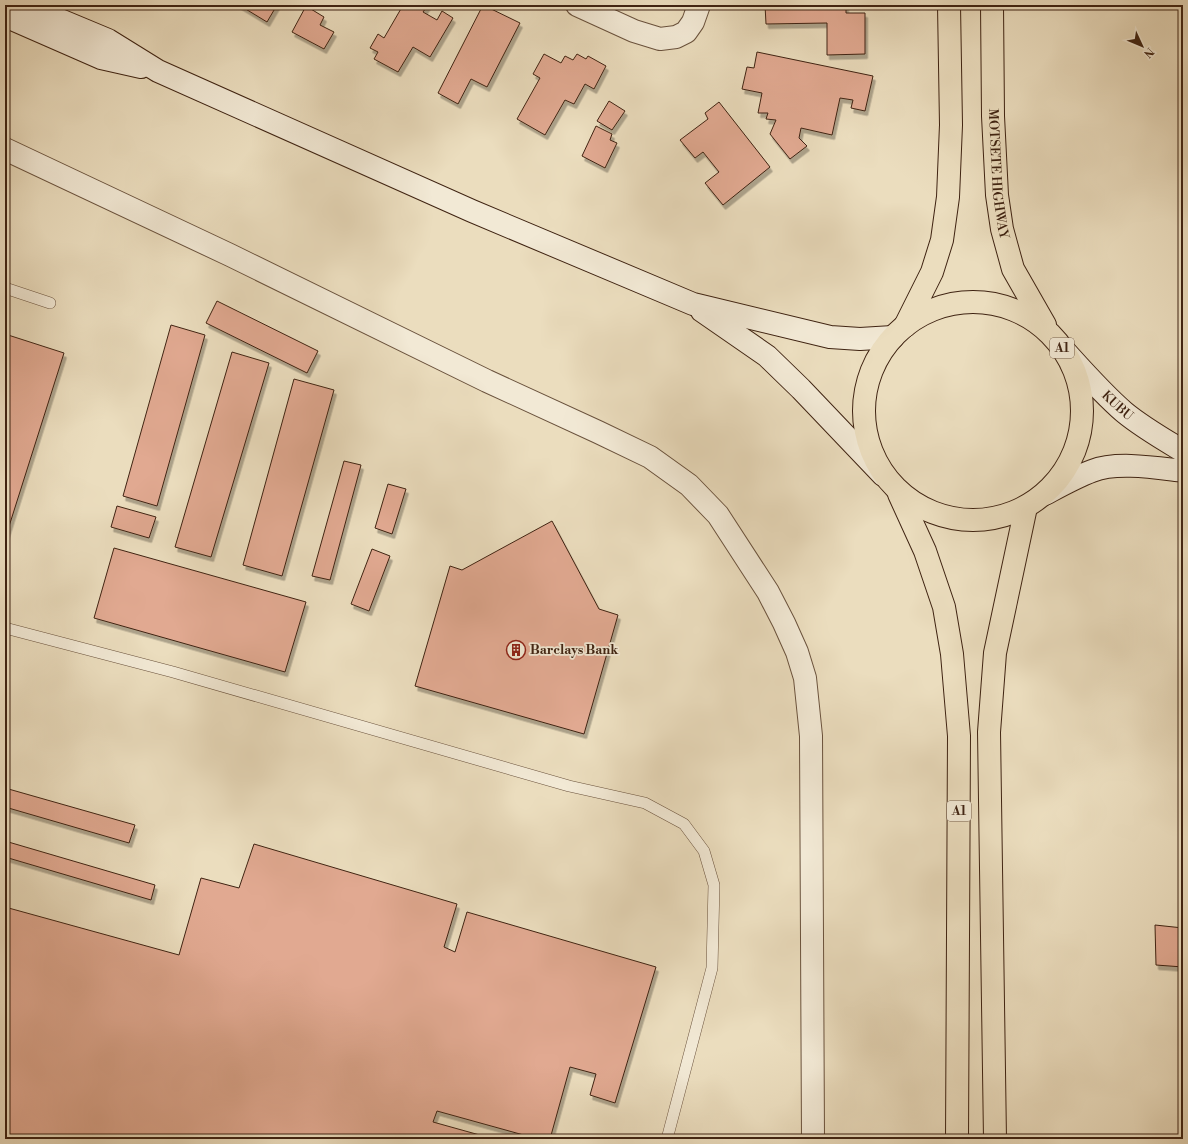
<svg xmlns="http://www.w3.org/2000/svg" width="1188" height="1144" viewBox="0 0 1188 1144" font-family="'Libre Bodoni',serif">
	<defs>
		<filter id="shadow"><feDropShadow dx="2.5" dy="4.5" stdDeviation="0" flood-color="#0004"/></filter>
	</defs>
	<rect width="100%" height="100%" fill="#ebddbe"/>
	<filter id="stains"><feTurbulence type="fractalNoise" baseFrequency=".005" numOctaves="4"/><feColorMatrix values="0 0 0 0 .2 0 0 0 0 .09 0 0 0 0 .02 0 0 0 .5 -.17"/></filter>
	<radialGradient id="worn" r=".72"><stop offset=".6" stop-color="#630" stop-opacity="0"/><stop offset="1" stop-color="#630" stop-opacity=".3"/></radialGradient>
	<path fill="#e1a991" stroke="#3f2312" filter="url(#shadow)" d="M239,5H277L267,22Z
		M398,5H428L423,12L437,20L442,11L453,18L430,57L413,47L398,72L374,59L378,52L370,48L378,34L384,38L402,7Z
		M483,5L520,23L487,87L471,79L458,104L438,93Z
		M765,5H846V13H865V54L827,55V23L766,24Z
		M306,6L324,17L320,25L334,32L324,49L292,32Z
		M757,52L873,76L865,111L851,108L853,100L840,98L832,135L801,128L799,138L807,146L790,159L770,134L776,120L766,119L768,113H758L762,93L742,89L747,67L754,68Z
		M544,54L561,63L565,56L573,60L577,54L586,59L588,56L606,66L594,89L585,84L574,104L565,100L545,135L517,119L540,78L533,74Z
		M609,101L625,111L612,130L597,121Z
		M719,102L770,167L723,205L705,183L719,172L703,152L695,158L680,140L708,119L705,113Z
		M596,126L612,134L610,140L617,143L605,168L582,156Z
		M217,301L318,351L307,373L206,323Z
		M171,325L205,335L157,506L123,496Z
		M5,334L64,353L5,539Z
		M232,352L269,363L211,557L175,547Z
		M294,379L334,390L282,576L243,565Z
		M344,461L361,465L330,580L312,576Z
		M388,484L406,489L392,534L375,528Z
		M117,506L156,517L149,538L111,527Z
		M552,521L599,609L618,615L584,734L415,686L450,566L462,570Z
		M114,548L306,602L285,672L94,618Z
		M372,549L390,556L369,611L351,604Z
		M5,788L135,825L129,843L5,807Z
		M5,841L155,885L151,900L5,857Z
		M254,844L457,904L444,947L455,952L467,912L656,967L615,1103L590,1095L596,1074L570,1067L550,1139H538L437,1111L433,1122L494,1139H5V907L179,955L201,878L239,888Z
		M1155,925L1183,928V967L1156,965Z
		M1181,1100L1183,1101V1117H1180Z"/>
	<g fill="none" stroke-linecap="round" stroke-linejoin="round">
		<defs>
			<path id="lane" d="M5,288L50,303
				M5,628L173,672L569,786L645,803L684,824L704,851L714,885L712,968L667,1139"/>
			<path id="street" d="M577,5L634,31L660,39L676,37L686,32L693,22L699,5
				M5,149L230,255L487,381L598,432L650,457L689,485L718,515L768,592L784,623L797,652L805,678L811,736L813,1139"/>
			<g id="secondary">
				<path d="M24,5L108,40L158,71L472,211L693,304L830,337L860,339L893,337"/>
				<path d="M5,16L101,58L141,67"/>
				<path d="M702,311L767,356L801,389L883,475"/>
				<path id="s1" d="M1062,348C1082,370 1102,393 1124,412C1142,427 1163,439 1183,451"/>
				<path d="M1045,494C1060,486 1076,477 1092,471C1117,461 1157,468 1183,471"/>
			</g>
			<g id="highway">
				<path id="s2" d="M992,5L993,116L997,195L1002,229L1013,269L1045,325"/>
				<circle cx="973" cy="411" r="109"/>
				<path d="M905,326L932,272L942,240L948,197L951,125L949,5"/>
				<path d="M899,494L925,551L944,607L952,654L959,736L957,1139"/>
				<path d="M995,1139L989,732L995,653L1026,507"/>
			</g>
		</defs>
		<use href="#lane" stroke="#6a523d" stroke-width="12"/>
		<use href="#street" stroke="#6a523d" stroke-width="24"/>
		<use href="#secondary" stroke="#3f2312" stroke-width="24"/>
		<use href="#highway" stroke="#3f2312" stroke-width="24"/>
		<use href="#lane" stroke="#f2e9d5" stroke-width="11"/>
		<use href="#street" stroke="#f2e9d5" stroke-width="22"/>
		<use href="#secondary" stroke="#f2e9d5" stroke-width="22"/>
		<use href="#highway" stroke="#ebddbe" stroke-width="22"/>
	</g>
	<defs>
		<symbol id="building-ring" viewBox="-11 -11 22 22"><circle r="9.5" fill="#f2e9d5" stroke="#8f2418" stroke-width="1.5"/><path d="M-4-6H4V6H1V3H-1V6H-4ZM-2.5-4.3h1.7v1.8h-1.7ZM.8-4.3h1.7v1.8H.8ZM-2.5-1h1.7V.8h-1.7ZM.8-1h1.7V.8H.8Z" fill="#8f2418"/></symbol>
	</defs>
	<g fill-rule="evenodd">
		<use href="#building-ring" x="505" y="639" width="22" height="22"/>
	</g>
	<g text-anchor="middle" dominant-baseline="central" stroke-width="3.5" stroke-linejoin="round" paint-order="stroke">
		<g fill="#f2e9d5" stroke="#755e4c" stroke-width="1">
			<rect x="1050" y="338" width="24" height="20" rx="3"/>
			<rect x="947" y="801" width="24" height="20" rx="3"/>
		</g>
		<g font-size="12" font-weight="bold" fill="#3f2312">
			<text x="1062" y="348">A1</text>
			<text x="959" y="811">A1</text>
		</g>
		<g font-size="13" fill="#3f2312" stroke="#f2e9d5">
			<text stroke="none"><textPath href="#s2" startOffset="169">MOTSETE HIGHWAY</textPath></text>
			<text stroke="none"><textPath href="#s1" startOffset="80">KUBU</textPath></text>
		</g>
		<g font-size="13" font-weight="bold" fill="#3f2312" stroke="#f2e9d5" text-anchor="start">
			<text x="530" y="650">Barclays Bank</text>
		</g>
	</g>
	<rect width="1188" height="1144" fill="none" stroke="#ebddbe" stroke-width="20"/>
	<rect x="6" y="6" width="1176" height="1132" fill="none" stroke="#3f2312" stroke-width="2"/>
	<rect x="10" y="10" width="1168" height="1124" fill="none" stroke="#3f2312"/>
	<g transform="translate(1142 46) rotate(134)" stroke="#f2e9d5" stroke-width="3" paint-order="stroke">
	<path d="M0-3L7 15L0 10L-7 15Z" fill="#3f2312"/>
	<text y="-6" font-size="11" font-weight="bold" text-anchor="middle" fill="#3f2312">N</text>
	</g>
	<rect width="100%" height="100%" filter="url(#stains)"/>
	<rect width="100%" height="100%" fill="url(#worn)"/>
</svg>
